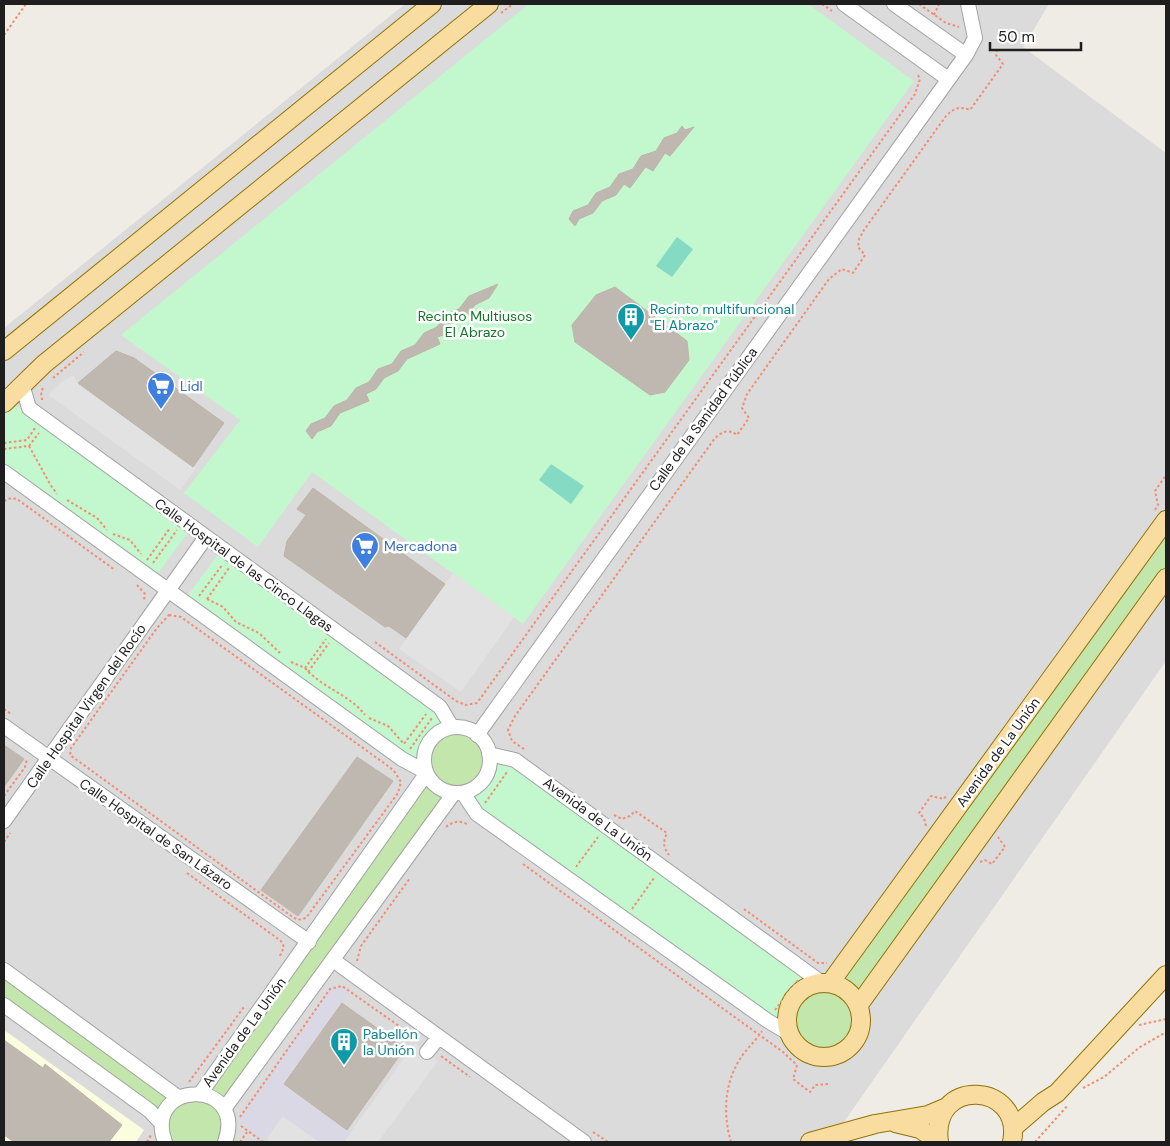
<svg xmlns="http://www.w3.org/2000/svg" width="1170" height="1146" viewBox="0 0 1170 1146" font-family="'DM Sans',sans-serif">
	<rect width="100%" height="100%" fill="#eeece4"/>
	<path fill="#dcdbdb" d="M405,4H1049L1023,47L1166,153V661L830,1142H4V328Z"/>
	<path fill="#fafdde" d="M4,1030L144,1130L136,1142H4Z"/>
	<path fill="#c2e6ac" d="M1166,520V578L860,1009C863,1024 860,1037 849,1048C844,1053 835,1057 828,1058C779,1062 771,991 822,983Z
		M452,727C501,728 502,790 454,793L224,1109L228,1134L240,1142H164L162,1124L4,1005V970L179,1098L200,1094L408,800C413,789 421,776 424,764C429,743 428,734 452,727Z"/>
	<path fill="#c3f7cd" d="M529,4H808L914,81L523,624L312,472L258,547L184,493L240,420L121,335Z
		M4,406L29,408L192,527L153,580L4,472Z
		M222,549L440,707L452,727C431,734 420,750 426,772L183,602Z
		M489,754L515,760L814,984C792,992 785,1011 788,1033L477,814L463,793C482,786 490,774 489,754Z"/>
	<path fill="#85dac3" d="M677,237L693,249L672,277L656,266Z
		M551,464L584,486L571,504L539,480Z"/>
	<path fill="#e2e2e2" d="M73,375L78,383L196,468L180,490L50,396V393L60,383Z
		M453,573L514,617L461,692L399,649Z
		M415,1043L438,1061L378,1142H344Z
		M282,1116L319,1142H271L267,1139Z"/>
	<path fill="#dad8e4" d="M342,986L349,990L284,1084L351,1133L344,1142H319L283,1116L263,1142L240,1126L239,1118L330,989Z"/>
	<path fill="#bfb8b1" stroke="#bfb4a7" d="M682,126L685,130L694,127L670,156L665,153L653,171L646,167L647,165L630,188L624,184L616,195L602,201L593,213L579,219L575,226L569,219L573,211L588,205L596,193L610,187L619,174L633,169L641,156L656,151L664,138L677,133Z
		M498,284L489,298L475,305L466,317L452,323L444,335L437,337L440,344L407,359L398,371L384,378L376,389L366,394L369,401L340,413L331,426L317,432L312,439L306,431L311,424L325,418L334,406L347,400L356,388L369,382L378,369L392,364L401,351L415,345L424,333L437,327L446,314L459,309L469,296Z
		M615,287L687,341L689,360L665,392L650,395L575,342L572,325L596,295Z
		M116,351L134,358L224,423L193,467L78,383Z
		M313,488L445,584L406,638L389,626L385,627L284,556L287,541L306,515L297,509Z
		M4,745L24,759L4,787Z
		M357,757L393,781L298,916L261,890Z
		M342,1003L405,1048L347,1130L284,1084Z
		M4,1040L43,1068L45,1064L122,1125L109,1142H14L4,1135Z"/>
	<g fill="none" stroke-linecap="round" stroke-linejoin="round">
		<defs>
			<path id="minor" d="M844,4L948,79
				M894,4L966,55
				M22,384L29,408L440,707L452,727
				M4,472L402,759L426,772
				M4,726L309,942
				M424 760a33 33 0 1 1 66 0a33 33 0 1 1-66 0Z
				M477,735L966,55L975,38L968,4
				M489,754L515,760L822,983
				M463,793L477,814L768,1021L788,1033
				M4,821L206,537
				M333,960L584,1142
				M4,970L179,1098
				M4,1005L150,1111L162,1124
				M427,1052L439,1037
				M200,1094L426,774
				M224,1109L454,793
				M165,1142C142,1080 248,1077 225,1142"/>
			<path id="major" d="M4,351L432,4
				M4,403L44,364L489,4
				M787 1020a37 37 0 1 1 74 0a37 37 0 1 1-74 0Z
				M830,983L1166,520
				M858,1006L1166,578
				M895,1123L920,1129L939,1142
				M1013,1128L1043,1102L1057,1093L1166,975
				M810,1142L875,1124L928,1115L947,1107
				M939,1142C930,1076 1024,1082 1012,1142"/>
		</defs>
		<use href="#minor" stroke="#a2a2a2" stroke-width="16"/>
		<use href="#major" stroke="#917307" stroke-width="20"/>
		<path stroke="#f38c70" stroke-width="2" stroke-dasharray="2.5 2.5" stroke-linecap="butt" d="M822,4L832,11
			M919,4L946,23L959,27
			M501,13L513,4
			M934,15L939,4
			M4,35L26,4
			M53,378L84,352
			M42,400L41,392L44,386
			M4,443L27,440L35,428
			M29,446L50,484L57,494
			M4,449L29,446L39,433
			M67,500L97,518L107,530
			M4,501L11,498L17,499L115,570
			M1155,510L1158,505L1155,491L1166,475
			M113,534L130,540L141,554
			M147,560L170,528
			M153,563L177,530
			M137,585L145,594L144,600
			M199,596L223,564
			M207,599L223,607L236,622L259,633L280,653
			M207,599L229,568
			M169,615L181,617L388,766L394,771L401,782L398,793L306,918L298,920L290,915L70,755L71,748L157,628Z
			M375,642L456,701L466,705L477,703L915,94L920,79L917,73
			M291,662L305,668L326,639
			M305,668C322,688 349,694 365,715
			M308,672L329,643
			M4,709L11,714
			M369,718L388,726L404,744L426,714
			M410,749L432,718
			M524,749L512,741L508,730L515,716L715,438C723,431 729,429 737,435L749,418L742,408L747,394L829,279L842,269L853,273L865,255L858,247L859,239L864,230L946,116C954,108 959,106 970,110L1003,64L996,55L997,49
			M4,796L25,767L27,759
			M485,803L507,772
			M614,815L622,819L630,816L635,811L667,833C663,842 663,847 669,855
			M926,826L924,818L919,813L931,796L944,799L947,794
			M446,827C453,821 460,820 469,825
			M4,842L10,833
			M980,862L985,860L992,864L1005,847L998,837
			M523,864L783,1052L797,1065L793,1079L810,1092L815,1085L828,1084
			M576,867L598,837
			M187,873L281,941L284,947L279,958
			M632,909L654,878
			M744,909L818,963H827
			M357,961L361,946L410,878
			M775,1010L798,980
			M1139,1025L1166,1019
			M441,1056L470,1077
			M189,1082L244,1007
			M1083,1088L1104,1077L1140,1047L1166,1032
			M240,1117L330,989L342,986L419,1040
			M241,1126L263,1142
			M593,1132L608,1142
			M147,1142L151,1135
			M240,1142L247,1132
			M731,1142C723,1115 724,1084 740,1059C746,1049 756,1041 762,1031
			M1035,1142L1068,1105"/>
		<use href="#minor" stroke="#fff" stroke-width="14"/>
		<use href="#major" stroke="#f8dca0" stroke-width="18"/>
	</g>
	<defs>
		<symbol id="building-pin" viewBox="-11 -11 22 30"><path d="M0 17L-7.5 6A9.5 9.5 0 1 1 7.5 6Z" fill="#0f9aa8" stroke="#fff"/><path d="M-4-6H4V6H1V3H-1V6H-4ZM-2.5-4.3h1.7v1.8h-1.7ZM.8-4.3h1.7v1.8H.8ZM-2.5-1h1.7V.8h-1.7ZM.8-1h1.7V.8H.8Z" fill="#fff"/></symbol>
		<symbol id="supermarket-pin" viewBox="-11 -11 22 30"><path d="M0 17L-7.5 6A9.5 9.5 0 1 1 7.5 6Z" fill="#3f7fe0" stroke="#fff"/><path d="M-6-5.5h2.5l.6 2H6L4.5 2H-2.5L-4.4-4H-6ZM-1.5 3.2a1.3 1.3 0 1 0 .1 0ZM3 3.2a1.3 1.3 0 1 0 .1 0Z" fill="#fff"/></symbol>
	</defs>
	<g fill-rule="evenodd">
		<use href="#building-pin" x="615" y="301" width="32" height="43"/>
		<use href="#supermarket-pin" x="145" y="370" width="32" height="43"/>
		<use href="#supermarket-pin" x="349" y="530" width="32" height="43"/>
		<use href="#building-pin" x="328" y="1026" width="32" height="43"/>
	</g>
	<g text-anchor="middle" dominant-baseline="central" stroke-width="5" stroke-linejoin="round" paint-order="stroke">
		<g font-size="14" fill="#0d838f" stroke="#fff" text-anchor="start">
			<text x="650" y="309">Recinto multifuncional<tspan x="650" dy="16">"El Abrazo"</tspan></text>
			<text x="363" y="1034">Pabellón<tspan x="363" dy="16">la Unión</tspan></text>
		</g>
		<g font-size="14" fill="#107724" stroke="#fff">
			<text x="475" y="316">Recinto Multiusos<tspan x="475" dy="16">El Abrazo</tspan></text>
		</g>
		<g font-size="14" fill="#366cbe" stroke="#fff" text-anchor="start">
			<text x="180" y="386">Lidl</text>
			<text x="384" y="546">Mercadona</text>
		</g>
		<g font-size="14" fill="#1e1e1e" stroke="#fff">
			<text transform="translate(703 419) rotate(-54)">Calle de la Sanidad Pública</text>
			<text transform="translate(244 565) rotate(36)">Calle Hospital de las Cinco Llagas</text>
			<text transform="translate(86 706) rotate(-55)">Calle Hospital Virgen del Rocío</text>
			<text transform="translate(998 752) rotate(-54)">Avenida de La Unión</text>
			<text transform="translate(598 819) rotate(36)">Avenida de La Unión</text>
			<text transform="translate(156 834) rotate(35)">Calle Hospital de San Lázaro</text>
			<text transform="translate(244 1032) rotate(-54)">Avenida de La Unión</text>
		</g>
	</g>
	<rect width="1170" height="1146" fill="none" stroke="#1e1e1e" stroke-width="10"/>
	<path d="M990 42v8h91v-8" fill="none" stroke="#1e1e1e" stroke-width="2.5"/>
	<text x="998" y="42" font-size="15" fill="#1e1e1e" stroke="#ffffff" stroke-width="4" paint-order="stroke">50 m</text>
</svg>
